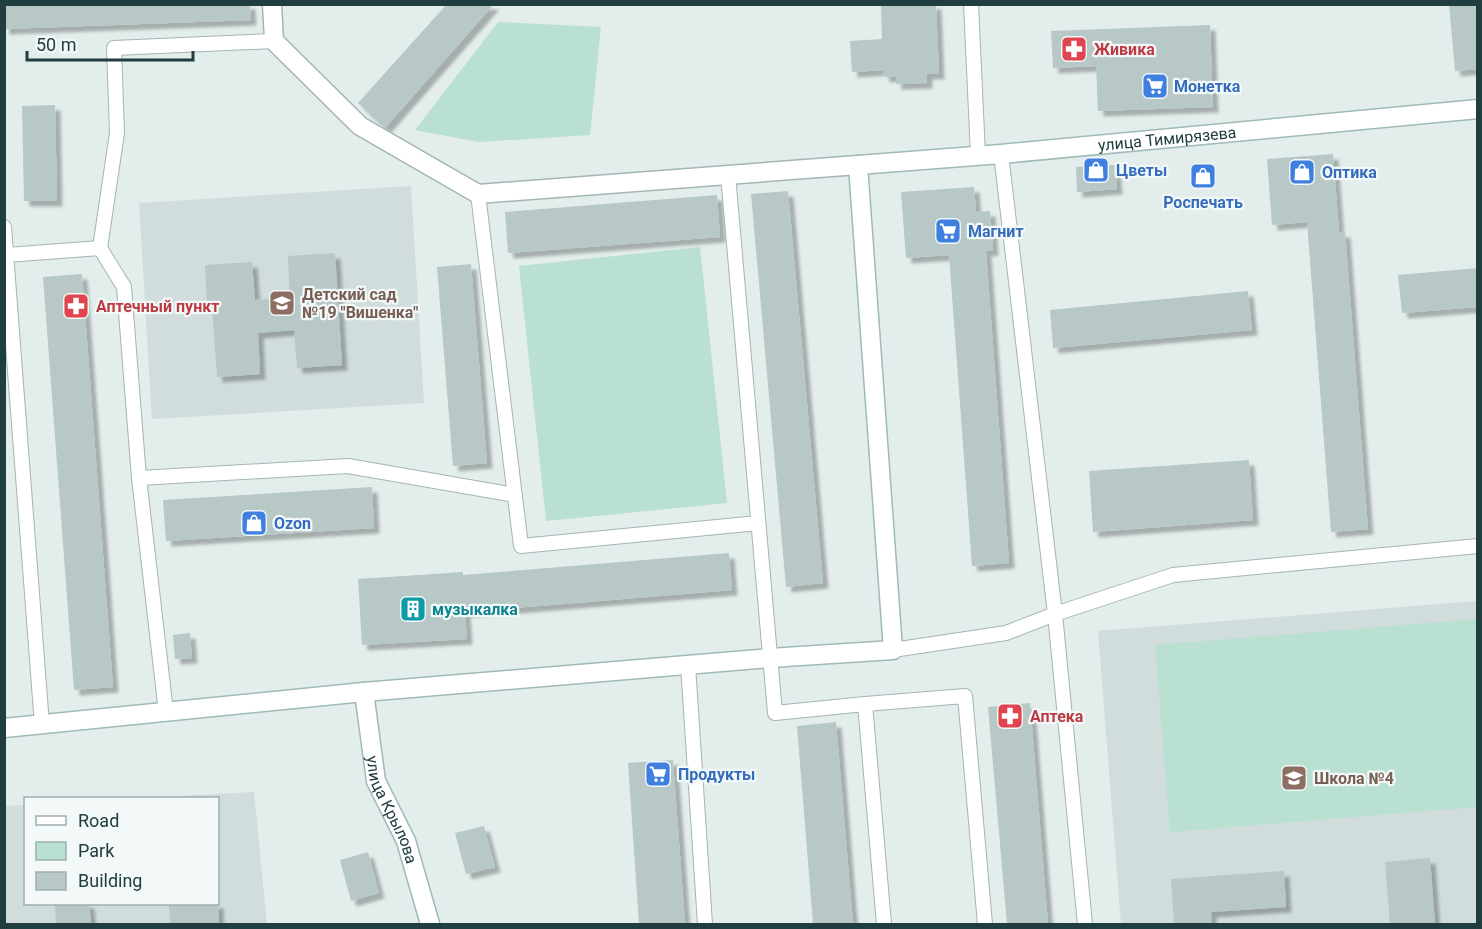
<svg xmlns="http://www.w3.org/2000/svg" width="1482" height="929" viewBox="0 0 1482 929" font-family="Roboto,sans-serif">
	<defs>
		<filter id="shadow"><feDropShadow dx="5.5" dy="5.5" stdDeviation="1.5" flood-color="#0004"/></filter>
	</defs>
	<rect width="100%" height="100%" fill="#e2edec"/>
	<path fill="#d0dddc" d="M411,186L424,403L152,419L139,203Z
		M1477,601V924H1121L1098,631Z
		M254,792L267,924H5V806L25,805L26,904H218V798H142Z"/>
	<path fill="#b9e0d1" d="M498,22L601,27L590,135L478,142L415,130Z
		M700,247L727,503L546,521L519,266Z
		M1477,619V807L1170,832L1155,645Z"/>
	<path fill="#b7c8c6" filter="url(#shadow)" d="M4,4H250L251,20L4,29Z
		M447,4H494L385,128L358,103Z
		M881,4H936L939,74H927V83L896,84V76L884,77L883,70L852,72L850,41L882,39Z
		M1449,4H1478V69L1455,71Z
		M1210,25L1213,107L1098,111L1096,66L1053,68L1051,31Z
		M55,105L57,201H24L22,106Z
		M1333,154L1339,232H1345L1368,529L1331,532L1307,222L1272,225L1267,159Z
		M1115,165L1117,189L1077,192L1076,167Z
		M974,187L976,212L990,211L993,250L986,251L1009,563L972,566L949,255L906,258L901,192Z
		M788,191L823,583L786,587L751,194Z
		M717,195L720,237L508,253L505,212Z
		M335,253L342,365L297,368L294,330L258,333L260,374L217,377L212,307H207L205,265L252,262L255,300L290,298L288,256Z
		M471,264L487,463L453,466L437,267Z
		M1478,268V307L1402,313L1398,275Z
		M82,274L113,687L74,690L43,277Z
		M1248,291L1252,330L1053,348L1050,310Z
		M1249,460L1253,520L1093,532L1089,471Z
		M372,487L374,528L166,541L163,500Z
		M729,553L732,590L465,612L467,639L362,645L358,579L463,572V575Z
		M190,633L192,658L175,659L173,635Z
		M1030,703L1048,924H1007L988,707Z
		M836,722L853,924H813L797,726Z
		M673,760L685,924H639L628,763Z
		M484,826L495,867L466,874L455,833Z
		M368,852L379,893L351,901L340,860Z
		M1430,858L1435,924H1390L1385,862Z
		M1284,871L1286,907L1211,912L1212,924H1174L1171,879Z
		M55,903H89L91,924H56Z
		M218,903L219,924H170L169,904Z"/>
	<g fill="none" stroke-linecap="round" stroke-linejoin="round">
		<defs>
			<path id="lane" d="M971,4L978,155
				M1001,154L1055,614L1085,924
				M728,175L775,713L865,704L884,924
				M478,194L521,546L758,523
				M4,227L42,725
				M100,248L117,133L114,48L274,41
				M7,255L100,248L124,287L139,478L166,712
				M139,478L348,466L515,495
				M893,650L1006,633L1055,614L1173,575L1478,546
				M688,665L705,924
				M865,704L965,696L985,924"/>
			<path id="street" d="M272,4L274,41L360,126L478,194L858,165"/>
			<g id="secondary">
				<path id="s1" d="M364,692L376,781L406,841L430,924"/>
				<path id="s2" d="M4,728L364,692L770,658L893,650L858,165L1001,154L1478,109"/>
			</g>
		</defs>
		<use href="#lane" stroke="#a4b5b5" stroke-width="16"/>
		<use href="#street" stroke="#a4b5b5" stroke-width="21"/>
		<use href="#secondary" stroke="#9fbab9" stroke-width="21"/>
		<use href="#lane" stroke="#fff" stroke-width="14"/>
		<use href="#street" stroke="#fff" stroke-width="18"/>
		<use href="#secondary" stroke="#fff" stroke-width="18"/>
	</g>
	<defs>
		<symbol id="pharmacy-square" viewBox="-11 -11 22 22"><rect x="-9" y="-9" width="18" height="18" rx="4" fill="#e0444e" stroke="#f2f9f8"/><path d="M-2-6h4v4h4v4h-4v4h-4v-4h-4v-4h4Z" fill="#fff"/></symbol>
		<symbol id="supermarket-square" viewBox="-11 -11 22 22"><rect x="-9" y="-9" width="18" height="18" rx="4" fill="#3f7fe0" stroke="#f2f9f8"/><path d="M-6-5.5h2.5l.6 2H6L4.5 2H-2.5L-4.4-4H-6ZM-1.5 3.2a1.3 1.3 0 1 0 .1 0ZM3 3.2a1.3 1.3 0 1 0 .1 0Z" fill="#fff"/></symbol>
		<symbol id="shop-square" viewBox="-11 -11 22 22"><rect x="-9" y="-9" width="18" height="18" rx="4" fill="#3f7fe0" stroke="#f2f9f8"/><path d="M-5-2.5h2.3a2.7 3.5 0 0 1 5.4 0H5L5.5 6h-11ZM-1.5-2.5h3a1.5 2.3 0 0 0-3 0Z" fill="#fff"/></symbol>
		<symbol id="school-square" viewBox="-11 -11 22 22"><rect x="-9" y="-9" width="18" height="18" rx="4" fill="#8d6e63" stroke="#f2f9f8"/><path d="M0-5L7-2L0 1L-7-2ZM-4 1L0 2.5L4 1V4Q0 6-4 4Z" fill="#fff"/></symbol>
		<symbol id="building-square" viewBox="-11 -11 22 22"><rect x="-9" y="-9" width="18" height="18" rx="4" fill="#0f9aa8" stroke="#f2f9f8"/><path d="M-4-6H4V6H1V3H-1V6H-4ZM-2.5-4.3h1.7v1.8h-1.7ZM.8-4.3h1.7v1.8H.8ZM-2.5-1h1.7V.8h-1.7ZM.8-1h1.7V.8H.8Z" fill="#fff"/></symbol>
	</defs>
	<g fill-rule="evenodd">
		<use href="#pharmacy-square" x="1059" y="34" width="30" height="30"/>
		<use href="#supermarket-square" x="1140" y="71" width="30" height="30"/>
		<use href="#shop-square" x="1081" y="155" width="30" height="30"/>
		<use href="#shop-square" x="1287" y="157" width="30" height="30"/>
		<use href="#shop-square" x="1188" y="161" width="30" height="30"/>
		<use href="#supermarket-square" x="933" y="216" width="30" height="30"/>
		<use href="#school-square" x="267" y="288" width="30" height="30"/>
		<use href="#pharmacy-square" x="61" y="291" width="30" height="30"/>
		<use href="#shop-square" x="239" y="508" width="30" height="30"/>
		<use href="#building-square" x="398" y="594" width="30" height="30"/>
		<use href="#pharmacy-square" x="995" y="701" width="30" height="30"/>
		<use href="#supermarket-square" x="643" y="759" width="30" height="30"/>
		<use href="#school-square" x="1279" y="763" width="30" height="30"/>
	</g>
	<g text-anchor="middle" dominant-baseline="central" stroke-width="4.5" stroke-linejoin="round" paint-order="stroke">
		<g font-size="16" font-weight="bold" fill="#be3a42" stroke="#f2f9f8" text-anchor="start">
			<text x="1094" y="49">Живика</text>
			<text x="96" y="306">Аптечный пункт</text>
			<text x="1030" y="716">Аптека</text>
		</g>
		<g font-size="16" font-weight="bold" fill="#366cbe" stroke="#f2f9f8" text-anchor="start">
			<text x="1174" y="86">Монетка</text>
			<text x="1116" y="170">Цветы</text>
			<text x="1322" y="172">Оптика</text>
			<text x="1203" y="202" text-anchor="middle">Роспечать</text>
			<text x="968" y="231">Магнит</text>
			<text x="274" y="523">Ozon</text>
			<text x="678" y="774">Продукты</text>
		</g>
		<g font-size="16" fill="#203d3f" stroke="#f2f9f8">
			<text stroke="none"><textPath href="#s2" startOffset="1689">улица Тимирязева</textPath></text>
			<text stroke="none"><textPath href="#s1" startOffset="122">улица Крылова</textPath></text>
		</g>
		<g font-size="16" font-weight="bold" fill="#785e54" stroke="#f2f9f8" text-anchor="start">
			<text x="302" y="294">Детский сад<tspan x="302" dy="18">№19 "Вишенка"</tspan></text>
			<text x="1314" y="778">Школа №4</text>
		</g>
		<g font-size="16" font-weight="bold" fill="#0d838f" stroke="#f2f9f8" text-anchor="start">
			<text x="432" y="609">музыкалка</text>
		</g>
	</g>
	<rect width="1482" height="929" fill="none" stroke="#203d3f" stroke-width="12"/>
	<rect x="24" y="797" width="195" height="108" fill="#f2f9f8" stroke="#9eaeae" stroke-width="1.5"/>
	<rect x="36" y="816" width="30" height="9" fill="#ffffff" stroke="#9eaeae" stroke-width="1.5"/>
	<text x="78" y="827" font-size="18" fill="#203d3f">Road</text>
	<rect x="36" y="842" width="30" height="18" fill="#b9e0d1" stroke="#9eaeae" stroke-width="1.5"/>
	<text x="78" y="857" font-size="18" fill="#203d3f">Park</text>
	<rect x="36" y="872" width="30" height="18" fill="#b7c8c6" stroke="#9eaeae" stroke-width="1.5"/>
	<text x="78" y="887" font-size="18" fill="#203d3f">Building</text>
	<path d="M27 51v9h166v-9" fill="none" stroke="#203d3f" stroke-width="3"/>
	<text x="36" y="51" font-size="18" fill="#203d3f" stroke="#f2f9f8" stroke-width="4.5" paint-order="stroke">50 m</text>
</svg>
